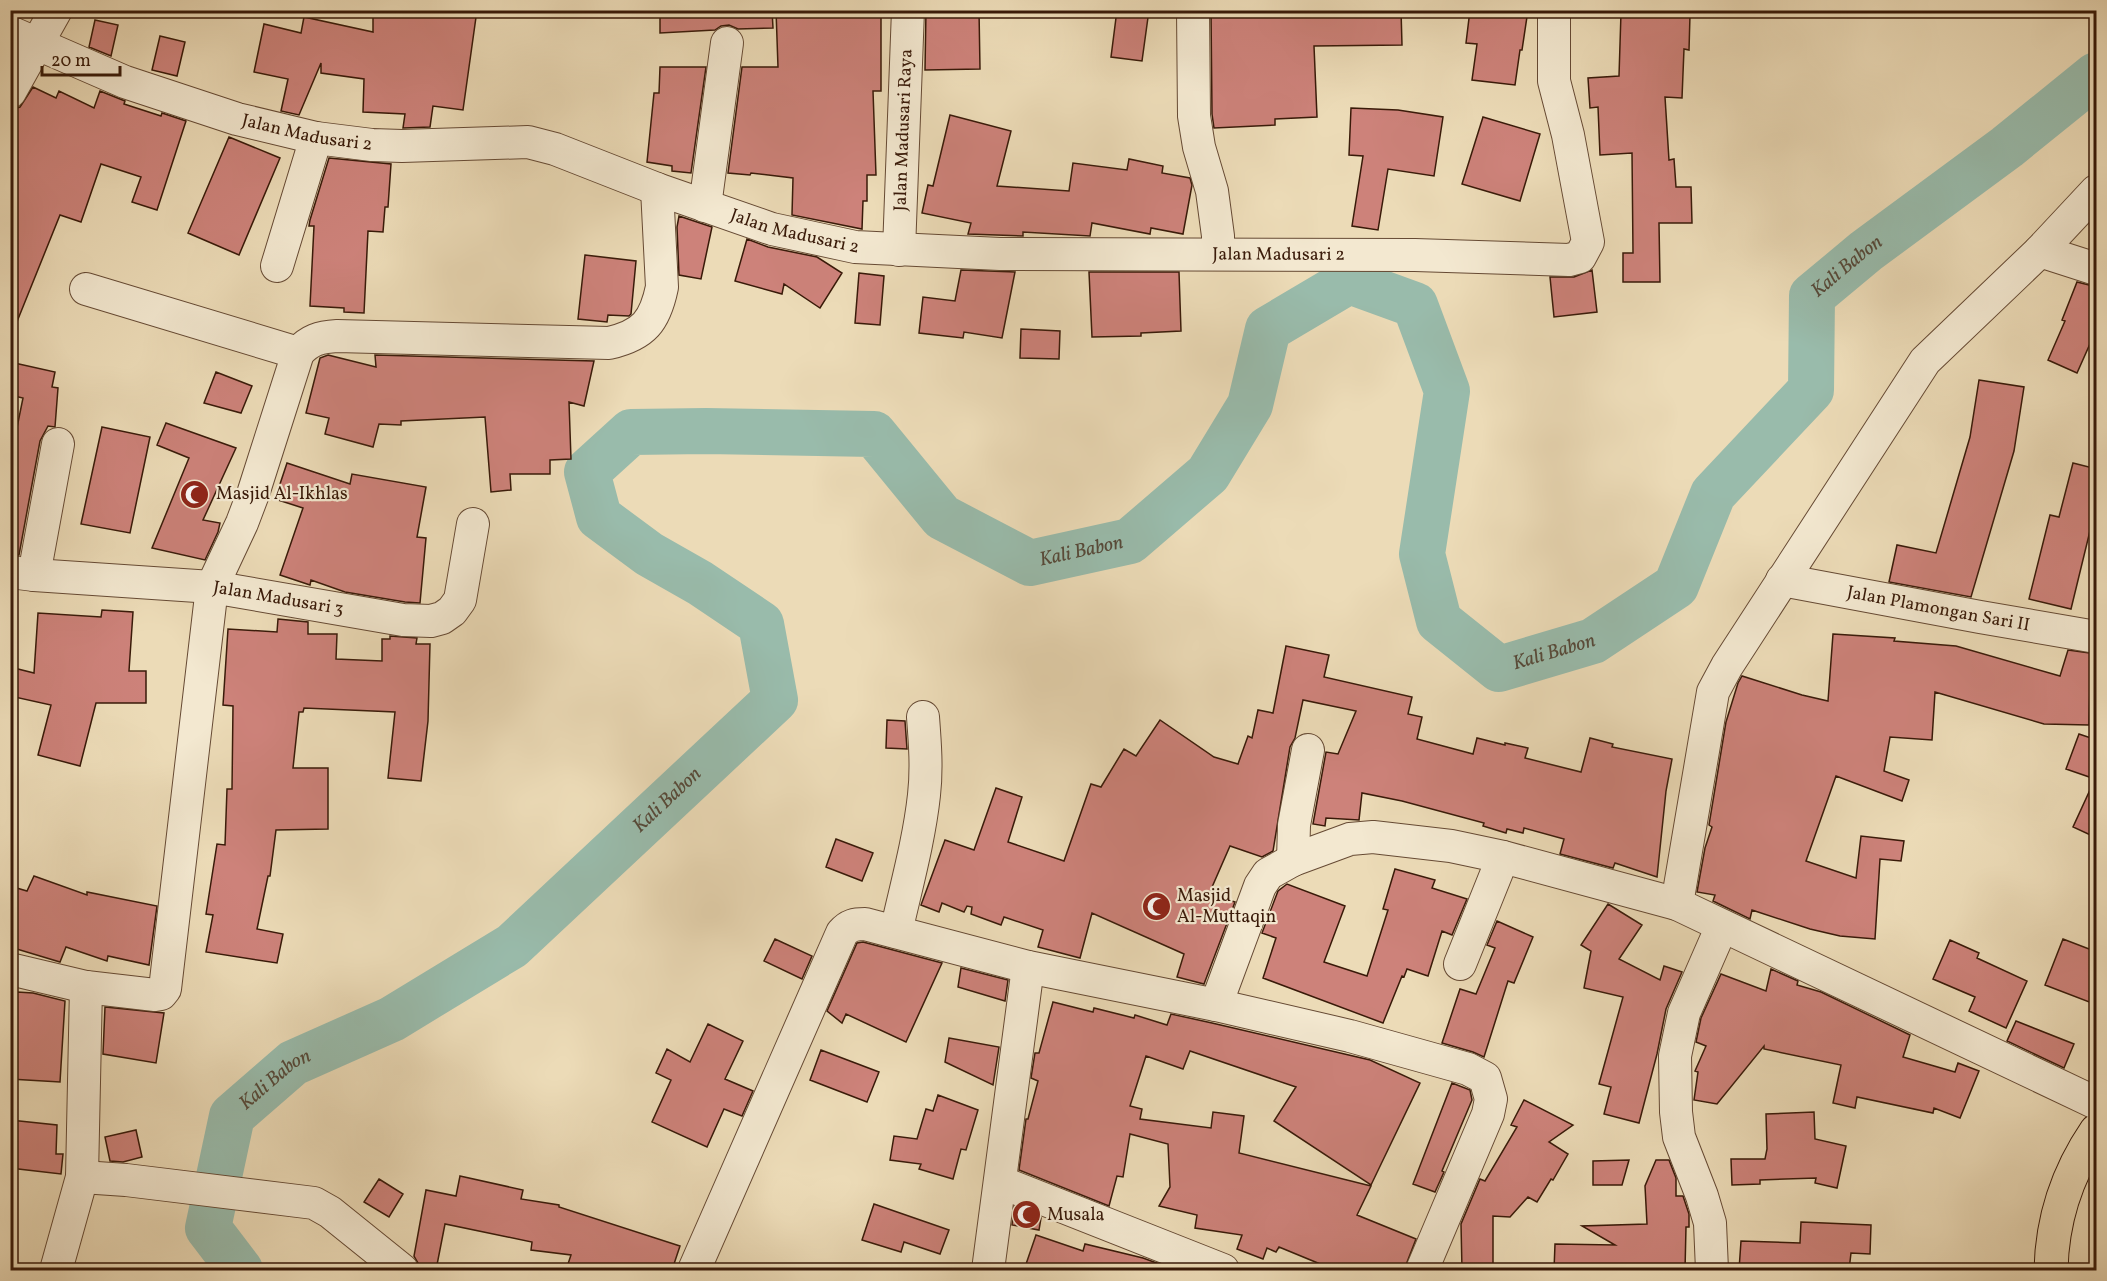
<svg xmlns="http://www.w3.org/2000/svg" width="2107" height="1281" viewBox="0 0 2107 1281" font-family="Vollkorn,serif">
	<rect width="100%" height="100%" fill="#ecdbb7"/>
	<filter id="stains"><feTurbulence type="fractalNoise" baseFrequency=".00333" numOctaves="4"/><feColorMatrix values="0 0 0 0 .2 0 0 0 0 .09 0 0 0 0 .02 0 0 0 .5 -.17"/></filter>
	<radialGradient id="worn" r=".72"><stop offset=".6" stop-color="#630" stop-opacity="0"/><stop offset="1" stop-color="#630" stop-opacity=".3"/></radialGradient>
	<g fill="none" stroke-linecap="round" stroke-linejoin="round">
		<path stroke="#99bbab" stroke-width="46" id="s1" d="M240,1270L208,1228L232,1116L293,1063L392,1019L512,946L775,700L761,624L700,583L649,554L599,517L587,472L631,432L706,431L874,434L942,517L1030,563L1130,541L1208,474L1250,405L1268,329L1349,281L1415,305L1447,391L1422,554L1439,621L1499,669L1593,641L1676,586L1713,494L1811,390L1812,296L1866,251L2007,147L2096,75"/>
	</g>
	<path fill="#cd827a" stroke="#391a09" stroke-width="1.5" d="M373,10H477L463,110L433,106L430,127L403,128L405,114L363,112L364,79L321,73V63L299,115L281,111L288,79L254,72L264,24L301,33L304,17L373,32Z
		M660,10H772L773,28L738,29L729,25L721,26L715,30L660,33Z
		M776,10H881V91H873L876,175H867V201H863L862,229L792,215L793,178L751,173L750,175L728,173L742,67H778Z
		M926,10H979L980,69L925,70Z
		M1117,10H1149L1142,61L1111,57Z
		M1219,10H1247V17L1300,15V10H1401L1402,45L1314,46L1317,117L1275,119V125L1214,128L1212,114L1211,12Z
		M1470,10H1528L1522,50H1520L1515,85L1472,80L1477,44L1466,43Z
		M1621,13L1690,15L1689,50L1684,49L1682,98L1665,97L1669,160L1674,159L1676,187H1691L1692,223H1659L1660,282H1623V253H1633L1632,153L1600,155L1598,107L1590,108L1588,78L1619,76Z
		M95,20L118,25L111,56L89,47Z
		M160,36L185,42L177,76L152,70Z
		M660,67H706L691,173L672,171V166L647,162L654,93H659Z
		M33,87L56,98L59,91L94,108L100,91L125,101L124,104L161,116L162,113L186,121L157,210L132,202L141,177L101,164L81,222L60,215L12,334H10V110L20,107Z
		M1351,108L1398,110L1443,117L1434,176L1388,169L1378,230L1352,226L1363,156L1349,155Z
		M950,115L1011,131L997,186L1069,191L1073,163L1127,170L1129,159L1163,166L1162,173L1190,178L1192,185L1183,234L1151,228L1150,234L1092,223L1090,236L1023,232V236L968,234L971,223L922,213L928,185L933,186Z
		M1483,117L1540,134L1520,201L1462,184Z
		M229,137L280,158L239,255L188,233Z
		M329,158L391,164L388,207H385L383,232L368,231L364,313L344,312V308L310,306L314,226H309L310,220Z
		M679,216L712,227L701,279L679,275L677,227Z
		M747,239L768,247L817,257L842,273L820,308L784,284L782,294L735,281Z
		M585,255L636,261L631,314L629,316L608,315L607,322L578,319Z
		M961,270L1015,272L1002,338L964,332L963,338L919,333L923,297L955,301Z
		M1592,270L1597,312L1554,317L1550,277H1574Z
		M1089,272H1179L1181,331L1141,333V336L1092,337Z
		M859,273L884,276L880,325L855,323Z
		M2077,282L2097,287V328L2077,373L2048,360L2065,321L2062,320Z
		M1021,329L1060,331L1059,359L1020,358Z
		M328,355L376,367L375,355L594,361L584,406L569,402L571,459L550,460V474H510L511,490L491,492L485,417L401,421V425L379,424L373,447L325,434L329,418L306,413L320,358Z
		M10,362L55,372L52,387L58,388L55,427L48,426L40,441L19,555L10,554V462L23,398L10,395Z
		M216,372L252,386L241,413L204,403Z
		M1979,380L2024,387L2014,451L1971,597L1889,582L1897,545L1936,553L1970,437Z
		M166,423L236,448L203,520L220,523L218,532L205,560L152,548L189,458L157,445Z
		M102,427L150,437L130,533L81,524Z
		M287,463L350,484L352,474L426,487L417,537L426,538L420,603L405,602L345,592L311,580L310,585L280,575L303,508L275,499Z
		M2073,463L2097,469V502L2071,609L2029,599L2050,515L2059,517Z
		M102,610L133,612L129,671H146V703H96L80,766L38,755L51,705L10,696V667L34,673L38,613L101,617Z
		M278,619L308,622V634H337L336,659L382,661V639H390V636L417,638L416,644H430L428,721L421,781L388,778L395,712L304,708L303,712H299L293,768H328V829L276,830L270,876H268L257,929L283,934L277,963L206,952L213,915L206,914L217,844L225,845L227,789H232L233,706L223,705L228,629L277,632Z
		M1833,634L1895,638L1894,641L1956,646L2060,676L2068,650L2097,654V688L2090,686L2089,725L2044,724L1935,692L1932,740L1890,737L1884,771L1909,780L1902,801L1836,776L1806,861L1856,878L1861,836L1904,841L1901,861L1880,859L1875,939L1840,936L1810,929L1752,910L1750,919L1713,901L1715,895L1697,892L1705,848L1712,827L1709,825L1726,722L1738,683L1742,676L1802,695L1828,701Z
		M1286,646L1329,655L1324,677L1412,697L1408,714L1422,717L1417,739L1473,754L1477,738L1505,745V743L1528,748L1525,758L1581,772L1590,738L1613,744L1612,747L1672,759L1666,791L1657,877L1615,863L1613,868L1560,854L1564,839L1524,828L1523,833L1507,829L1506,833L1483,826L1484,823L1402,801L1362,793L1359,820L1326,818L1325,826L1313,824L1326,752L1338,754L1356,711L1303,700L1295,738L1290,747L1273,851L1262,857L1230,846L1209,894L1235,902L1204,984L1177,977L1184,954L1092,913L1080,958L1038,947L1043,930L1004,917L1001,925L971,914L972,907L967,906L964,912L942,903L939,912L921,905L945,840L974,850L996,788L1022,797L1008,842L1064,861L1091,784L1101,787L1124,749L1136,756L1160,720L1214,757L1238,764L1248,736L1252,738L1258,710L1273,713Z
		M887,720L905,721L907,749L886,748Z
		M2079,734L2097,740V838L2073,827L2095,779L2066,769Z
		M836,839L873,853L862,881L826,867Z
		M1395,869L1435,880L1432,888L1467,899L1452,935L1442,931L1428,976L1407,969L1404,977L1402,976L1383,1023L1263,978L1276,938L1262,933L1278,891L1287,884L1345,906L1324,962L1367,976L1388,910L1383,909Z
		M34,876L87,895V892L157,906L149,965L108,956L107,961L66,947L60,962L10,947V886L27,891Z
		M1608,904L1642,925L1619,959L1660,980L1664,966L1682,972L1666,1009L1657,1054L1639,1123L1604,1114L1611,1087L1599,1084L1623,997L1584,988L1591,951L1581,945Z
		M1497,921L1533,937L1514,983L1508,981L1484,1057L1473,1052L1442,1043L1460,989L1476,994L1495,948L1487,945Z
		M775,939L812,956L802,979L764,961Z
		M2063,939L2097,952V1005L2045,985Z
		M1950,940L1979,953L1977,958L2027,981L2006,1028L1969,1011L1975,997L1933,979Z
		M863,942L942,963L906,1042L846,1014L842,1023L827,1011L857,943Z
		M961,968L1008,980L1005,1001L958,987Z
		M1771,969L1798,981L1797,985L1821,992L1910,1035L1903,1057L1955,1072L1958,1063L1979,1071L1960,1118L1934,1108L1933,1113L1857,1097L1855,1108L1833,1103L1841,1065L1764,1049V1046L1717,1104L1694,1100L1698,1072L1695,1071L1706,1046L1696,1042L1701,1018L1721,974L1766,991Z
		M17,992L33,993L65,1001L60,1082L10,1079Z
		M1053,1002L1093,1012L1094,1008L1134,1018L1135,1015L1167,1025L1171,1014L1212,1023L1370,1060L1420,1083L1371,1185L1274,1121L1296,1087L1190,1051L1183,1069L1146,1056L1130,1106L1142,1109L1140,1119L1211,1128L1213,1112L1244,1116L1239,1153L1371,1186L1357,1215L1416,1239L1404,1270H1323L1325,1266L1279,1247L1276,1252L1267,1248L1263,1259L1237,1249L1242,1235L1195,1228L1197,1215L1159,1206L1170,1187L1168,1144L1130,1134L1123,1177L1117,1176L1109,1206L1019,1170L1026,1119H1028L1038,1081L1031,1078L1035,1053H1039Z
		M105,1007L164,1013L156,1063L103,1054Z
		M2016,1021L2074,1044L2064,1068L2007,1041Z
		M708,1024L743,1041L725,1079L753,1091L742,1116L724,1109L707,1147L652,1122L671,1080L656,1073L667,1049L690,1062Z
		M949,1038L999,1047L993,1085L945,1062Z
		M821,1050L879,1072L867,1102L810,1080Z
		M1452,1083L1470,1090L1472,1100L1442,1171L1444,1172L1435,1192L1413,1184Z
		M938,1095L978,1110L966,1150L961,1149L953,1179L919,1169L921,1164L890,1160L894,1136L917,1139L926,1109L933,1111Z
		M1524,1100L1573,1125L1549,1142L1568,1154L1553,1180L1551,1179L1537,1202L1528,1197L1510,1217L1493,1216V1270H1462L1461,1224L1480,1179L1485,1181L1517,1127L1511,1125Z
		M1814,1112L1815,1139L1846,1146L1837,1188L1815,1183L1816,1178L1760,1180V1184L1732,1185L1731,1159H1765L1767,1149L1766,1114Z
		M10,1120L57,1125L56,1154H63L61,1174L10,1168Z
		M136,1130L142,1157L123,1162L110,1161L105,1137Z
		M1629,1160L1622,1185H1593V1161Z
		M1656,1160H1669L1676,1178V1196H1683L1689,1214V1227H1686L1685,1270H1554L1555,1244L1615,1245L1582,1226L1647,1224L1645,1186Z
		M460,1176L523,1190L521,1199L559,1205V1207L680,1246L672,1270H566L571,1255L531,1250L532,1242L445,1224L436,1270H420L418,1263L414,1256L426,1190L456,1196Z
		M379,1179L403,1194L389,1217L364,1202Z
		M874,1204L949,1230L940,1254L904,1242L901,1252L862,1240Z
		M1014,1207L1041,1218L1039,1230L1012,1225Z
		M1801,1222L1871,1225L1870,1254L1851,1253L1849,1270H1739L1741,1241L1800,1243Z
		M1036,1235L1083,1251L1085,1244L1143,1258L1162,1265L1161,1270H1024Z"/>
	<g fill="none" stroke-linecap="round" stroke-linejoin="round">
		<defs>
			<g id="minor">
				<path d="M1193,10L1194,116L1199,147L1212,191L1218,236V254"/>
				<path id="s2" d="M10,32L125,82L237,119L316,138L372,145L402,146L528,142L555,149L657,189L772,229L855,247L1000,254L1415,255L1569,260L1580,257L1588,242L1568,135L1554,81V10"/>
				<path d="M10,92L56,10"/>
				<path d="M705,206L727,43"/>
				<path id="s3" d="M899,250L908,10"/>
				<path d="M2040,251L2096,269"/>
				<path d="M277,266L316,138"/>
				<path d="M86,289L298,353"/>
				<path id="s4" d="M10,572L34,575L212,587L403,620L431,621L442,618L452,611L460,600L473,524"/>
				<path d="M34,575L58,444"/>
				<path id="s5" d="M1782,580L1980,617L2096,637"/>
				<path d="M1293,860L1294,825L1308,750"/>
				<path d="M1677,904L1713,692L1727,666L1925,361L2040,251L2096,191"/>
				<path d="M896,932C906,887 919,841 924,795C927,769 925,743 923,717"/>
				<path d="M1460,964L1503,857"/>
				<path d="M10,969L86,987L155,995L161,994L165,989L212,587L242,523L253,494L298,353C309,340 320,337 337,336L609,343C644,335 655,321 662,287L657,189"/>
				<path d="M1216,1005L1260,886L1268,874L1293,860L1350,839L1373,837L1451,846L1503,857L1677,904L2096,1103"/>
				<path d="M82,1177L126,1180L314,1203L330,1212L402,1270"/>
				<path d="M1000,1182L1223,1270"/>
				<path d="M56,1270L82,1177L86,987"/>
				<path d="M694,1270L842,933C849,925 855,924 865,924L1028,967L1216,1005L1350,1036L1468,1069L1485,1078L1491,1099L1488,1114L1422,1270"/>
				<path d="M988,1270L1028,967"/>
				<path d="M1712,1270L1710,1223L1702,1196L1679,1137L1676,1112L1675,1056L1684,1013L1722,926"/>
			</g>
			<path id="major" d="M2051,1270C2052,1220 2068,1172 2096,1131"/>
		</defs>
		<use href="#minor" stroke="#664a34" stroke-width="34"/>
		<use href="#major" stroke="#391a09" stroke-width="35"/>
		<use href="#minor" stroke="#f3e8d0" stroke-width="32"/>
		<use href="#major" stroke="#ecdbb7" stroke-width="33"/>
	</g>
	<defs>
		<symbol id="mosque-disc" viewBox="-11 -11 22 22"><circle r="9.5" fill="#8f2418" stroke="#f3e8d0"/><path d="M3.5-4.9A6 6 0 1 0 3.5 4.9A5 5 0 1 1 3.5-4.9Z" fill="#fff"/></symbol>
	</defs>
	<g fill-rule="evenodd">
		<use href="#mosque-disc" x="178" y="478" width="33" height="33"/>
		<use href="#mosque-disc" x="1140" y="890" width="33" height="33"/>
		<use href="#mosque-disc" x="1010" y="1198" width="33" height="33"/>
	</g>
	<g text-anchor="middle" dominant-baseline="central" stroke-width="4.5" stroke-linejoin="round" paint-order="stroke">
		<g font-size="18" fill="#391a09" stroke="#f3e8d0">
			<text stroke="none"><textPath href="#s3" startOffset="120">Jalan Madusari Raya</textPath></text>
			<text stroke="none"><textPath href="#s2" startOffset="315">Jalan Madusari 2</textPath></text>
			<text stroke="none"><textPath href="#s2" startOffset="819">Jalan Madusari 2</textPath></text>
			<text stroke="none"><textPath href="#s2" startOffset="1305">Jalan Madusari 2</textPath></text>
			<text stroke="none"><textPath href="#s4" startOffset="270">Jalan Madusari 3</textPath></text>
			<text stroke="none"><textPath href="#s5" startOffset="159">Jalan Plamongan Sari II</textPath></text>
		</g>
		<g font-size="18" fill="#391a09" stroke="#f3e8d0" text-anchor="start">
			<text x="216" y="494">Masjid Al-Ikhlas</text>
			<text x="1177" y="896">Masjid<tspan x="1177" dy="21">Al-Muttaqin</tspan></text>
			<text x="1047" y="1215">Musala</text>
		</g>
		<g font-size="20" font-style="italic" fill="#564a3a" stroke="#f3e8d0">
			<text stroke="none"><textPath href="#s1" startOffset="3195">Kali Babon</textPath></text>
			<text stroke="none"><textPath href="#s1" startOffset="1737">Kali Babon</textPath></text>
			<text stroke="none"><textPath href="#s1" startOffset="2673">Kali Babon</textPath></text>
			<text stroke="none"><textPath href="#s1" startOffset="710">Kali Babon</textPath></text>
			<text stroke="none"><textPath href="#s1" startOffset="224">Kali Babon</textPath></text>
		</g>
	</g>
	<rect width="2107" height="1281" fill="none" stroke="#ecdbb7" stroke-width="36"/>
	<rect x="12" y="12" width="2083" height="1257" fill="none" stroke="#391a09" stroke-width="3"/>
	<rect x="18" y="18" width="2071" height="1245" fill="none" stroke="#391a09" stroke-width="1.5"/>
	<path d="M42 66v9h78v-9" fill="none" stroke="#391a09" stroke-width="3"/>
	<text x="51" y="66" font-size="18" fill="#391a09" stroke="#f3e8d0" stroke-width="4.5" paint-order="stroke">20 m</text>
	<rect width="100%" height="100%" filter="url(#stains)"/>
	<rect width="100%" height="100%" fill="url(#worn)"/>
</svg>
